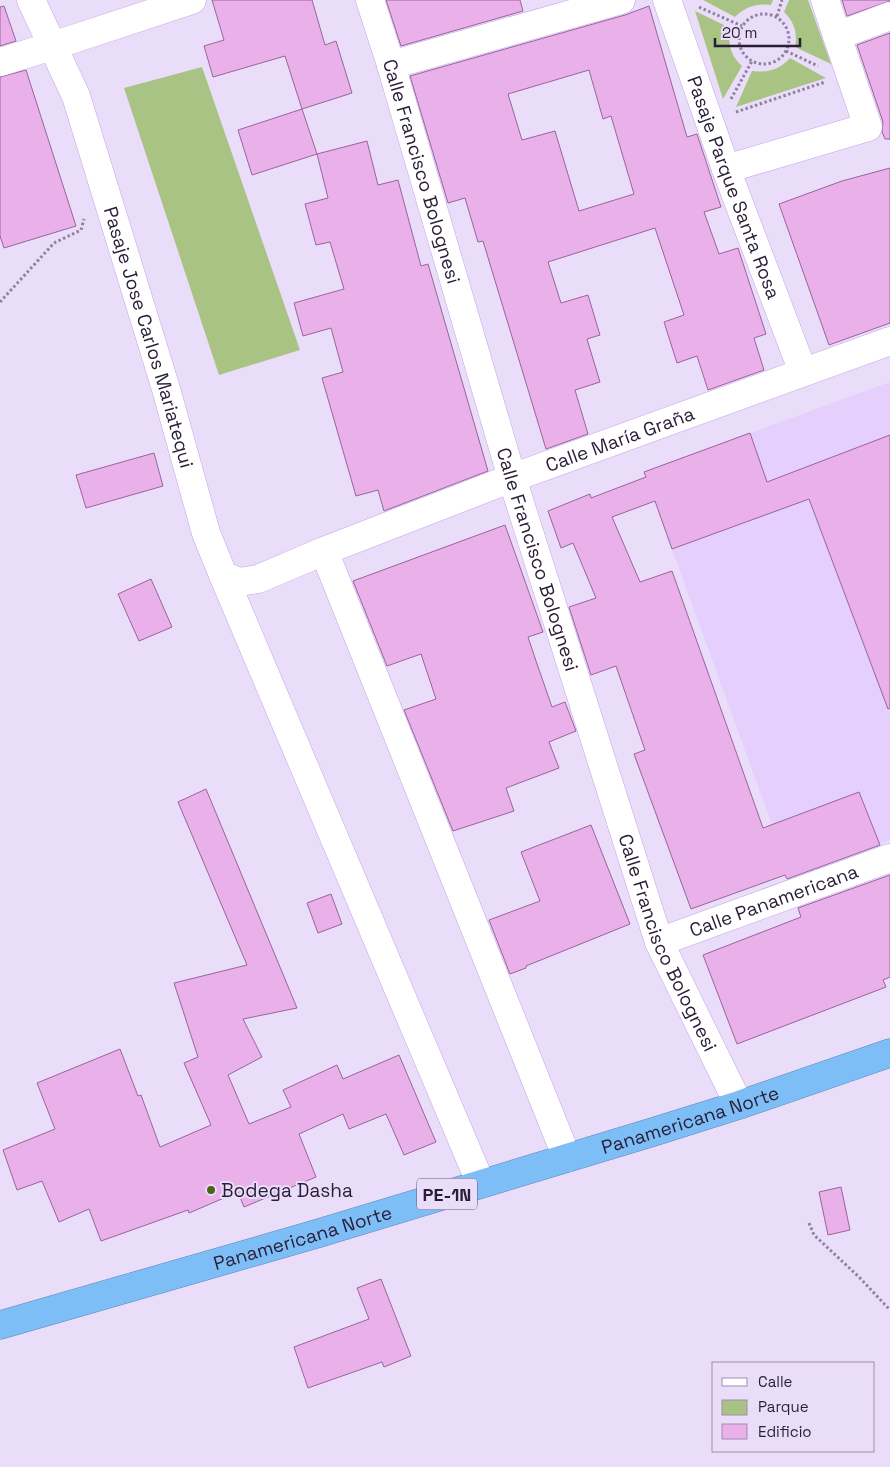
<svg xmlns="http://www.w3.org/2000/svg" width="890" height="1467" viewBox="0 0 890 1467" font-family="'Space Grotesk',sans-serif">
	<rect width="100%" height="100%" fill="#eaddf9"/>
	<path fill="#e4cffd" d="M890,382V840L791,877L644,472Z"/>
	<path fill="#a9c385" d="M703,0H773L771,5C756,3 745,7 735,17Z
		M789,0H808L831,64L795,47C798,33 794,22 784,12Z
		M695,11L730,28C728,44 730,55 742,66L723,99Z
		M790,58L826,78L736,107L752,71C768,73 779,70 790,58Z
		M202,67L300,350L219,375L124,88Z"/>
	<path fill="#e9b0e9" stroke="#99649a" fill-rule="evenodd" d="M212,0H312L325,45L336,41L352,93L302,109L285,56L213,77L204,46L224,40Z
		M386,0H520L523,11L401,46Z
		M842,0H890V1L847,16Z
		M4,6L16,41L0,46V7Z
		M649,6L687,137L697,134L721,207L704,212L719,254L738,248L766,334L754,338L764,370L708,390L697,356L677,363L664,322L684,315L655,228L548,262L561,303L588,295L600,335L587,339L600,382L575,390L588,434L546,449L483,241L478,242L465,198L448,203L410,76L625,15ZM589,70L603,119L611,116L634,194L579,211L555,131L522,140L508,94Z
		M890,33V139H885L882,132L883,122L857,45Z
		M26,70L76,226L4,248L0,236V77Z
		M302,109L317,154L252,175L238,130Z
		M367,141L378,185L398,180L421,266L428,264L488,471L384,511L378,490L356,496L322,378L343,372L331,328L303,336L294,303L344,289L330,242L316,245L305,204L328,198L317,154Z
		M890,168V323L829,345L779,204L842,181Z
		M750,433L767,482L890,435V708L888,709L809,499L672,549L655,501L612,517L640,582L672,571L763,828L859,792L880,845L787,879L785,875L691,909L634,754L645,750L616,666L591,675L569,607L596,598L573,543L561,548L548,511L590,494L591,498L646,477L644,472Z
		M154,453L163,486L86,508L76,475Z
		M505,525L543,632L528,637L536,661L552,707L565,702L576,731L549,742L559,768L506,788L514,811L453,831L404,710L436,699L421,654L387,666L353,581Z
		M151,579L172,627L139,641L118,594Z
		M206,789L297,1008L243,1019L262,1057L228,1075L249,1124L291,1107L283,1090L337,1065L343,1079L399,1055L436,1142L404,1155L386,1114L349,1129L343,1114L299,1134L316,1177L244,1207L238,1192L189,1213L188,1210L101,1241L89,1209L59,1222L42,1181L17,1190L3,1150L55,1129L37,1083L120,1049L138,1096L141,1095L160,1147L211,1125L184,1063L198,1057L174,983L247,965L178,802Z
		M591,825L630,924L526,966V968L510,974L489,920L540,901L521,852Z
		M890,875V977L883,980L886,987L737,1044L703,955L801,917L798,908Z
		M331,894L342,924L318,933L307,903Z
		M841,1187L850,1230L828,1235L819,1192Z
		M381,1279L411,1356L384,1367L382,1362L308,1388L294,1347L369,1319L357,1288Z"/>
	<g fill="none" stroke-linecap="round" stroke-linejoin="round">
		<defs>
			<g id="minor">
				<path id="s1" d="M31,0L76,96L166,389L206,533L223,575L239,582L258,579L324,551L512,478L890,341"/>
				<path id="s2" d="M370,0L391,65L512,478L659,942L739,1105"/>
				<path id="s3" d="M667,0L726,169L803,372"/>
				<path d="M837,36L890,16"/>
				<path d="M0,62L52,46L192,0"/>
				<path d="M391,65L621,0"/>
				<path d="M726,169L868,127L825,0"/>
				<path d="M324,551L567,1158"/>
				<path d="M223,575L481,1184"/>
				<path id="s4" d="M659,942L890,858"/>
			</g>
			<g id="highway">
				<path id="s5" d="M0,1325L316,1234L653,1132L739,1105L890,1053"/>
			</g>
		</defs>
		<use href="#minor" stroke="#c5a4e8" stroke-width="29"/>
		<use href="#highway" stroke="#6086b4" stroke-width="29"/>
		<path stroke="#8f829d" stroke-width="3" stroke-dasharray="2.5 2.5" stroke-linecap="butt" d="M699,7L742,26
			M739 39a25 25 0 1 1 50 0a25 25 0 1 1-50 0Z
			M777,16L782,0
			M786,51L818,66
			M731,99L752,61
			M736,112L825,82
			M0,302L54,243L81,230L84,219
			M809,1223L814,1235L859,1277L890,1310"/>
		<use href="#minor" stroke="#fff" stroke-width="28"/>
		<use href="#highway" stroke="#7dbef7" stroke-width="28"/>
	</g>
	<circle fill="#4a6415" stroke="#eaddf9" stroke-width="2" cx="211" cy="1190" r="5"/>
	<g text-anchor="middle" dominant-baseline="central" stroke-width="4" stroke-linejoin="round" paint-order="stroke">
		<rect fill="#eaddf9" stroke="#645771" stroke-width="1" x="417" y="1178.5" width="60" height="31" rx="4"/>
		<g font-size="18" font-weight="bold" fill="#2a1d37">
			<text x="447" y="1194">PE-1N</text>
		</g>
		<g font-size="19" fill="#2a1d37" stroke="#eaddf9">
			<text stroke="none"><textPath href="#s2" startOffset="179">Calle Francisco Bolognesi</textPath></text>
			<text stroke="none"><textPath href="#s3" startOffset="199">Pasaje Parque Santa Rosa</textPath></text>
			<text stroke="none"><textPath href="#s1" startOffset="358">Pasaje Jose Carlos Mariatequi</textPath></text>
			<text stroke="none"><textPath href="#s1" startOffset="1032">Calle María Graña</textPath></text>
			<text stroke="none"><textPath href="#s2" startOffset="584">Calle Francisco Bolognesi</textPath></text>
			<text stroke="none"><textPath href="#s4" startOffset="122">Calle Panamericana</textPath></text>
			<text stroke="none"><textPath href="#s2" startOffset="989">Calle Francisco Bolognesi</textPath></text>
			<text stroke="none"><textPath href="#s5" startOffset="720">Panamericana Norte</textPath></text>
			<text stroke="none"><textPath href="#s5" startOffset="315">Panamericana Norte</textPath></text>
		</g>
		<g font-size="19" fill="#2a1d37" stroke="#eaddf9" text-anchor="start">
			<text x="221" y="1190">Bodega Dasha</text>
		</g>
	</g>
	<rect x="712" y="1362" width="162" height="90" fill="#eaddf9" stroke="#9d90ab"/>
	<rect x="722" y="1378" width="25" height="8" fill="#ffffff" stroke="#9d90ab"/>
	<text x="758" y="1387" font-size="15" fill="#2a1d37">Calle</text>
	<rect x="722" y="1400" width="25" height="15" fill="#a9c385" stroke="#9d90ab"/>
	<text x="758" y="1412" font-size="15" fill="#2a1d37">Parque</text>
	<rect x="722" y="1424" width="25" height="15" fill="#e9b0e9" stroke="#9d90ab"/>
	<text x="758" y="1437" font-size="15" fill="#2a1d37">Edificio</text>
	<path d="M715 38v8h85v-8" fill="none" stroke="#2a1d37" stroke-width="2.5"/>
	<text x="722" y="38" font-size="15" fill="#2a1d37" stroke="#eaddf9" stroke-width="4" paint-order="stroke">20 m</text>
</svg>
